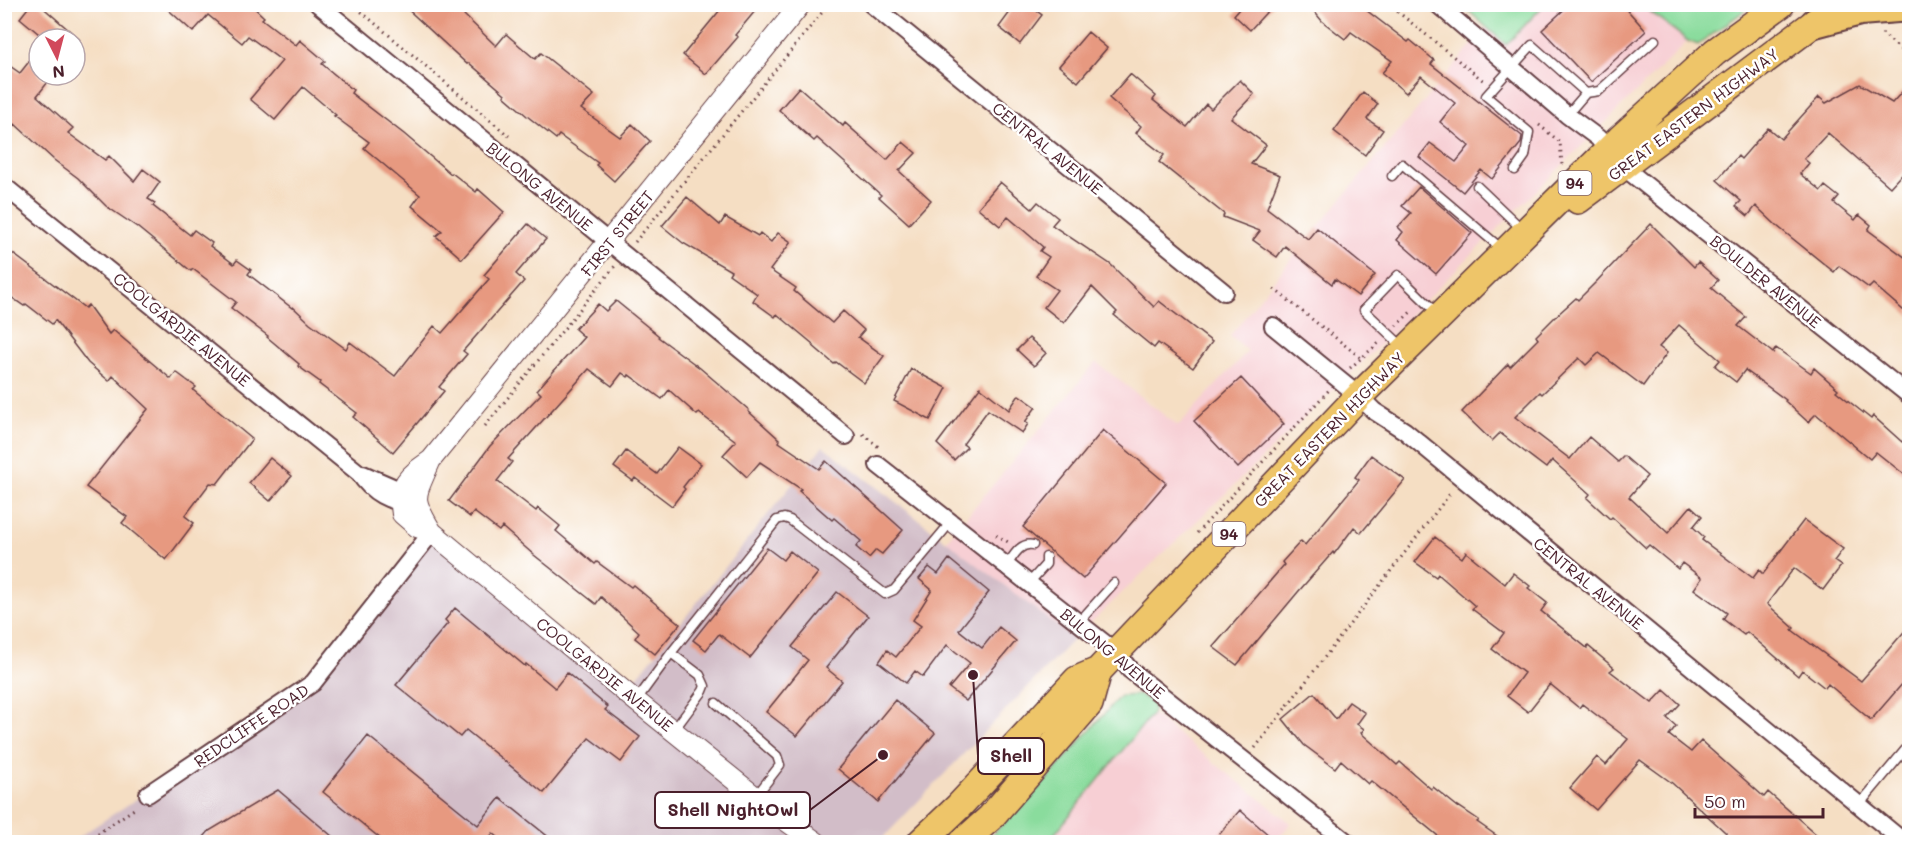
<svg xmlns="http://www.w3.org/2000/svg" width="1914" height="847" viewBox="0 0 1914 847" font-family="Mali,sans-serif">
	<rect width="100%" height="100%" fill="#fff"/>
	<filter id="ink" filterUnits="userSpaceOnUse"><feTurbulence type="fractalNoise" baseFrequency=".0167" numOctaves="2"/><feDisplacementMap in="SourceGraphic" scale="12" xChannelSelector="R" yChannelSelector="G"/><feConvolveMatrix kernelMatrix="1 2 1 2 8 2 1 2 1" color-interpolation-filters="sRGB"/></filter>
	<filter id="wash" filterUnits="userSpaceOnUse"><feTurbulence type="fractalNoise" baseFrequency=".008" numOctaves="4" result="noise"/><feDisplacementMap in="SourceGraphic" scale="24" xChannelSelector="R" yChannelSelector="G"/><feGaussianBlur stdDeviation="1.35" result="paint"/><feColorMatrix in="noise" values="0 0 0 0 0 0 0 0 0 0 0 0 0 0 0 0 0 1.4 0 .05"/><feComposite in="paint" operator="in"/></filter>
	<g filter="url(#wash)">
		<rect width="100%" height="100%" fill="#f5dec3"/>
		<path fill="#f7cfd4" d="M1544,5H1642L1688,41L1378,347L1074,639L946,541L1096,362L1178,426L1248,351L1230,336L1295,254L1487,27L1506,45Z
			M1152,714L1291,823L1275,842H1048Z"/>
		<path fill="#d2bdc8" d="M823,446L1074,639L881,840L858,839L853,842H71L313,683L427,528L626,691Z"/>
		<path fill="#8adc9d" stroke="#6a7e64" stroke-width="1.5" d="M1462,5H1544L1506,45Z
			M1642,5H1752L1698,45L1688,41Z
			M1140,695L1154,704L1152,714L1048,842H985L1045,781L1120,696Z"/>
		<g id="blocks">
			<path fill="#e79980" d="M31,4H39L79,39H45L20,18Z
				M162,4H250L264,17L262,19L296,45L300,40L325,61L322,64L353,90L351,93L404,134L451,174L452,173L476,192L478,189L504,212L462,259L436,236L442,231L412,206L420,195L364,148L369,142L334,116L336,115L303,87L275,120L250,99L282,61L248,36L242,43L208,15L193,32Z
				M402,4H470L462,13L496,46L506,34L535,59L541,53L594,95L581,109L620,137L632,124L650,141L614,181L596,165L598,163L559,135L556,139L527,116L504,96L505,94L469,63L467,64Z
				M725,4H761L735,35L738,37L706,74L683,55Z
				M1016,4H1027L1042,15L1020,44L999,27Z
				M1243,4H1274L1250,30L1234,15Z
				M1308,4H1358L1408,42L1410,40L1434,60L1431,64L1522,136L1521,143L1492,179L1481,170L1463,192L1419,157L1430,143L1456,162L1469,146L1440,122L1455,103L1421,76L1406,93L1382,73L1392,61L1351,32L1345,39L1322,21Z
				M1570,4H1622L1646,31L1591,82L1542,30Z
				M1088,32L1107,48L1078,82L1059,66Z
				M39,49V75L48,82L37,96L73,128L68,133L105,160L109,156L134,181L143,169L160,182L148,199L155,203L153,206L190,235L194,230L212,243L210,246L234,264L237,260L251,270L248,274L292,308L293,307L310,323L346,349L350,342L395,376L434,326L442,333L489,279L484,275L528,224L546,239L516,274L524,281L463,351L467,354L439,387L444,391L393,452L353,417L357,413L319,384L320,382L298,366L299,364L267,337L268,336L231,308L236,302L193,269L191,271L137,227L106,206L78,178L54,160L15,124L4,137V62L20,73Z
				M1130,74L1156,96L1153,100L1187,127L1206,104L1211,109L1240,80L1254,94L1231,118L1266,145L1251,164L1280,175L1267,208L1308,239L1317,228L1375,275L1358,296L1335,279L1332,284L1285,246L1277,257L1253,240L1260,231L1223,217L1224,214L1159,162L1164,155L1136,133L1141,126L1109,98Z
				M1910,83V165L1890,187L1828,133L1804,159L1809,163L1800,174L1821,191L1825,186L1839,197L1834,203L1855,220L1859,215L1871,225L1868,230L1910,261V316L1873,284L1869,288L1839,266L1834,272L1777,226L1756,206L1748,216L1736,206L1741,201L1717,180L1738,156L1741,159L1768,128L1781,139L1819,97L1826,103L1860,84L1892,103Z
				M799,87L843,126L845,123L887,160L903,142L916,153L899,171L931,200L909,224L879,197L881,195L817,138L814,141L779,110Z
				M1363,92L1378,104L1367,119L1383,130L1365,155L1334,131Z
				M1000,182L1032,209L1038,202L1058,218L1052,225L1110,264L1154,307L1159,301L1212,342L1193,368L1158,343L1154,348L1114,315L1117,312L1092,287L1064,323L1044,307L1057,290L1036,276L1049,257L1040,251L1043,247L1008,217L1000,226L978,208Z
				M1419,187L1472,233L1436,274L1397,240L1403,232L1398,227L1411,213L1402,206Z
				M687,197L720,225L725,217L758,236L760,233L771,242L778,233L791,242L770,270L796,288L794,291L832,323L843,311L864,330L858,337L884,356L864,383L836,362L834,364L812,345L813,344L777,314L775,317L753,301L757,294L729,274L731,271L683,243L662,226Z
				M1651,224L1694,267L1698,262L1718,280L1711,288L1746,317L1738,326L1773,353L1776,348L1811,373L1814,368L1838,389L1836,391L1871,419L1873,416L1902,442L1910,433V479L1876,452L1870,459L1816,414L1808,422L1785,401L1786,400L1745,370L1736,382L1715,366L1720,360L1679,325L1659,347L1667,353L1643,386L1599,353L1586,365L1579,358L1542,394L1540,392L1515,417L1570,459L1589,437L1618,462L1624,456L1647,476L1629,497L1668,533L1691,506L1702,516L1693,527L1704,537L1702,540L1753,578L1759,570L1763,574L1804,520L1843,549L1834,561L1841,566L1823,590L1794,568L1767,604L1794,628L1792,630L1861,681L1910,625V675L1871,720L1828,684L1825,688L1802,670L1798,676L1747,632L1744,635L1723,619L1727,613L1694,589L1702,578L1682,563L1678,569L1649,545L1646,548L1612,517L1610,519L1587,498L1590,494L1552,460L1546,468L1500,433L1492,441L1462,412L1508,364L1510,367L1538,339L1536,336L1555,317L1576,298L1578,300L1598,280Z
				M4,247L85,308L88,305L109,334L113,330L171,379L176,372L196,387L193,390L252,439L217,484L210,483L185,516L194,523L166,560L122,523L127,517L86,487L148,409L113,376L109,381L88,363L55,320L52,324L26,304L24,306L4,292Z
				M616,301L659,336L658,337L700,368L749,410L748,411L780,440L779,442L819,469L826,461L903,530L882,554L876,550L869,558L856,547L861,541L834,518L832,520L799,491L801,489L760,462L747,477L723,455L736,441L699,413L697,415L669,390L662,399L629,375L628,377L622,373L612,386L589,369L508,459L512,462L497,481L536,511L538,508L560,526L556,531L595,564L597,562L631,587L633,585L680,624L655,654L635,638L639,632L601,597L596,604L534,555L502,527L499,531L474,512L470,517L449,501L490,446L541,394L537,390L584,337L575,329L598,304L606,311Z
				M1029,338L1046,353L1034,366L1017,350Z
				M911,369L947,388L930,420L894,401Z
				M1241,378L1284,424L1238,468L1194,421Z
				M980,387L1009,410L1019,395L1036,407L1025,422L1028,424L1022,433L988,410L963,444L967,447L954,460L937,444Z
				M1103,430L1166,483L1083,579L1023,527Z
				M678,447L701,464L683,487L685,489L672,506L635,478L633,481L614,467L626,451L657,474Z
				M1371,455L1405,480L1361,533L1354,527L1334,554L1333,552L1298,592L1237,665L1213,647L1284,565L1282,562L1301,541L1305,545L1359,480L1355,477Z
				M270,458L292,476L270,501L249,483Z
				M1435,537L1462,558L1466,552L1505,584L1513,573L1530,586L1528,588L1547,603L1541,611L1587,648L1588,646L1614,668L1610,671L1652,703L1664,690L1680,704L1667,718L1676,726L1669,735L1691,752L1701,741L1764,797L1768,792L1826,843H1737L1672,783L1640,760L1596,810L1570,788L1597,757L1606,765L1628,739L1582,704L1579,708L1550,684L1528,712L1507,696L1524,673L1492,649L1504,633L1472,609L1475,606L1438,574L1436,577L1415,562Z
				M767,548L783,560L790,551L818,573L750,658L719,634L706,650L693,640Z
				M949,559L989,592L959,630L982,648L999,627L1016,641L966,701L949,688L970,663L947,645L923,677L915,671L906,683L879,662L887,650L896,657L921,626L913,620L932,590L919,579L929,567L938,574Z
				M837,592L868,616L826,668L842,681L797,736L766,712L808,660L792,647Z
				M455,608L525,666L526,664L555,688L567,673L608,707L605,710L640,737L621,762L589,738L544,793L466,730L460,737L396,685L448,623L445,620Z
				M1314,693L1336,719L1349,702L1365,713L1357,724L1364,729L1361,733L1397,765L1400,762L1431,789L1433,787L1458,807V806L1479,820L1477,822L1507,843H1433L1438,836L1371,781L1368,784L1341,760L1335,768L1304,745L1283,719Z
				M895,700L935,733L878,802L838,769Z
				M368,736L478,825L500,798L556,843H505L493,833L485,843H386L323,792Z
				M278,790L340,843H199L209,831Z
				M1240,810L1278,843H1212Z"/>
		</g>
	</g>
	<g filter="url(#ink)">
		<use href="#blocks" fill-opacity="0" stroke="#643c42" stroke-width="1.5"/>
		<g fill="none" stroke-linecap="round" stroke-linejoin="round">
			<defs>
				<path id="service" d="M1567,115L1586,93L1599,91L1655,40
					M1515,170L1525,156L1529,132L1486,96L1532,45L1586,93
					M1392,176L1402,164L1503,250
					M1477,186L1524,231
					M1404,348L1364,310L1398,275L1437,313
					M1007,565C1013,557 1020,542 1033,545
					M1029,583L1046,564V557
					M1078,623L1114,583
					M671,653L777,520L784,518L790,520L885,594L894,590L951,522
					M636,701L671,653L700,675L705,686L703,691L674,730
					M716,703L777,756L780,765L756,796
					M1859,805L1910,744"/>
				<path id="minor" d="M318,4L846,436
					M871,4L1224,292
					M1437,4L1567,115L1598,138L1608,151
					M1622,166L1910,396
					M4,186L359,473C371,492 390,504 413,502
					M1273,326L1359,396L1374,411L1405,431L1904,842
					M878,465L1116,652L1130,670L1347,842
					M363,474L402,491L414,493
					M148,794L313,683L432,532"/>
				<path id="tertiary" d="M430,462C414,499 411,497 432,532L636,701L778,815L816,842
					M432,532L417,527L402,514C397,484 408,476 431,460L801,4"/>
				<path id="trunk" d="M1578,200L1833,9
					M921,842L958,807L1077,680L1098,671L1359,396L1620,139L1715,52L1781,4
					M963,842L990,818L1089,704L1098,671"/>
				<path id="motorway" d="M1815,23L1860,11L1910,7"/>
			</defs>
			<use href="#service" stroke="#643c42" stroke-width="11"/>
			<use href="#minor" stroke="#643c42" stroke-width="20"/>
			<use href="#tertiary" stroke="#643c42" stroke-width="22"/>
			<use href="#trunk" stroke="#643c42" stroke-width="30"/>
			<use href="#motorway" stroke="#643c42" stroke-width="32"/>
			<path stroke="#643c42" stroke-width="3" stroke-dasharray="1.5 4.5" stroke-linecap="butt" d="M352,4L509,136
				M1388,4L1485,82
				M1882,33L1901,50L1910,52
				M1539,125L1560,142L1562,165
				M635,242L829,4
				M1274,289L1361,358
				M1396,326L1413,310
				M1350,368L1381,341
				M485,426L615,266
				M863,434L881,449
				M1197,533L1329,390
				M996,535L1008,542
				M1255,748L1452,491
				M89,842L95,835L137,807"/>
			<use href="#service" stroke="#fff" stroke-width="8"/>
			<use href="#minor" stroke="#fff" stroke-width="16"/>
			<use href="#tertiary" stroke="#fff" stroke-width="20"/>
			<use href="#trunk" stroke="#eec569" stroke-width="27"/>
			<use href="#motorway" stroke="#eec569" stroke-width="28"/>
		</g>
	</g>
	<g text-anchor="middle" dominant-baseline="central" stroke-width="5" stroke-linejoin="round" paint-order="stroke">
		<g fill="#fff" stroke="#80626b" stroke-width="1.5">
			<rect x="1558.5" y="171" width="33" height="24" rx="4.5"/>
			<rect x="1212.5" y="522" width="33" height="24" rx="4.5"/>
		</g>
		<g font-size="15" font-weight="bold" fill="#4a1f2b">
			<text x="1575" y="183">94</text>
			<text x="1229" y="534">94</text>
		</g>
		<g font-size="16" fill="#4a1f2b" stroke="#fff">
			<text transform="translate(1693 114) rotate(-37)">GREAT EASTERN HIGHWAY</text>
			<text transform="translate(1048 148) rotate(39)">CENTRAL AVENUE</text>
			<text transform="translate(540 186) rotate(39)">BULONG AVENUE</text>
			<text transform="translate(617 233) rotate(-51)">FIRST STREET</text>
			<text transform="translate(1766 281) rotate(39)">BOULDER AVENUE</text>
			<text transform="translate(182 329) rotate(39)">COOLGARDIE AVENUE</text>
			<text transform="translate(1329 429) rotate(-46)">GREAT EASTERN HIGHWAY</text>
			<text transform="translate(1589 583) rotate(39)">CENTRAL AVENUE</text>
			<text transform="translate(1113 653) rotate(40)">BULONG AVENUE</text>
			<text transform="translate(605 674) rotate(39)">COOLGARDIE AVENUE</text>
			<text transform="translate(251 725) rotate(-34)">REDCLIFFE ROAD</text>
		</g>
	</g>
	<path fill="none" stroke="#4a1f2b" stroke-width="2" d="M973 675L978 756M883 755L810 810"/>
	<g fill="#4a1f2b" stroke="#fff" stroke-width="2">
		<circle cx="973" cy="675" r="6"/>
		<circle cx="883" cy="755" r="6"/>
	</g>
	<g fill="#fff" stroke="#4a1f2b" stroke-width="2">
		<rect x="978" y="738" width="66" height="36" rx="6"/>
		<rect x="655" y="792" width="155" height="36" rx="6"/>
	</g>
	<g font-size="18" text-anchor="middle" font-weight="bold" fill="#4a1f2b">
		<text x="1011" y="762">Shell</text>
		<text x="733" y="816">Shell NightOwl</text>
	</g>
	<rect width="1914" height="847" fill="none" stroke="#fff" stroke-width="24"/>
	<g transform="translate(57 57) rotate(174)"><circle r="28" fill="#ffffff" stroke="#b7a5aa" stroke-width="1.5"/>
	<path d="M0-4.5L10 22L0 15L-10 22Z" fill="#d1495b"/>
	<text y="-9" font-size="16" font-weight="bold" text-anchor="middle" fill="#4a1f2b">N</text>
	</g>
	<path d="M1695 808v9h128v-9" fill="none" stroke="#4a1f2b" stroke-width="3"/>
	<text x="1704" y="808" font-size="18" fill="#4a1f2b" stroke="#ffffff" stroke-width="4.5" paint-order="stroke">50 m</text>
</svg>
